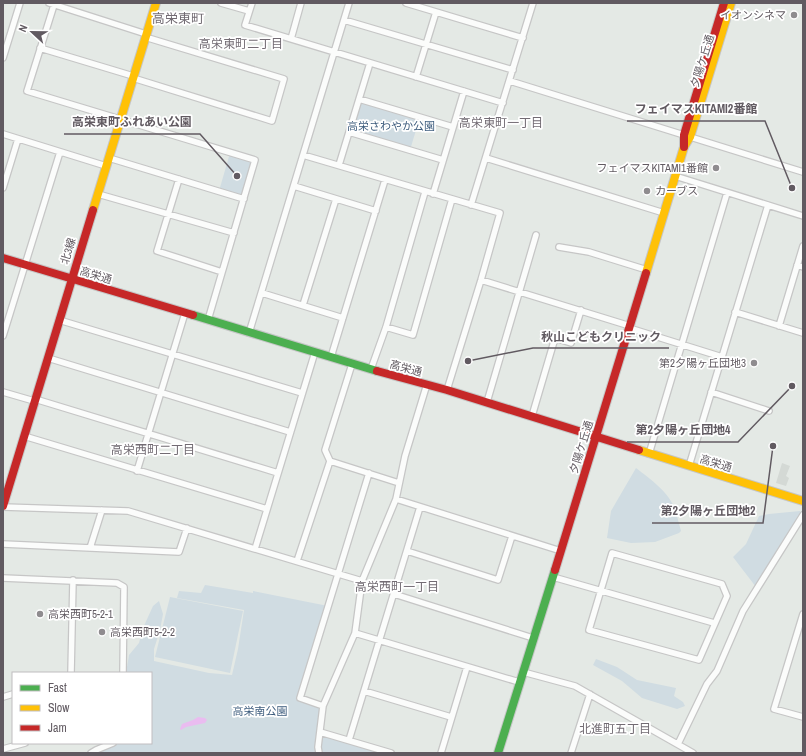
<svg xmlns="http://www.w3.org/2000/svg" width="806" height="756" viewBox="0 0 806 756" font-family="'Archivo Narrow','Noto Sans JP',sans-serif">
	<rect width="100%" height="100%" fill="#e4e9e5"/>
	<path fill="#d4d9d5" d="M782,463L790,466L786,476L789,478L786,486L776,483Z"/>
	<path fill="#d0dce2" d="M359,99L420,117L410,150L349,132Z
		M230,153L255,160L244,199L219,191Z
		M636,468C650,479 668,491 675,509C677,516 679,524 681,531L679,533L655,542L631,543L607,538L611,511Z
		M800,511V516L756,587L733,557L746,544L759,516L769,514Z
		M205,585L253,593V591L328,606L300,698L323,706L320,732L391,753H91L113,743H151V673H126L129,655L139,643L143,628L153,606L159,601L163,614L160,630L154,649V661L209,673L232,675L238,649L244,610L177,598L179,591L201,593Z
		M170,597L243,611L230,673L155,657Z
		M596,659L617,667L637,680L676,688L674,696L683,702L685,706L677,709L642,698L622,681L593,665Z"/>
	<path fill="#eabcf0" d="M198,717L205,718L207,720L205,723L186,727L181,730L180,729L182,724L193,720Z"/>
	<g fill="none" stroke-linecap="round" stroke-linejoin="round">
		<defs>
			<path id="street" d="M49,3L146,34
				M221,3L249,11
				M252,3L245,25L503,103
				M406,3L523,38
				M54,5L27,91L255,160L208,320
				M344,20L513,70
				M291,39L301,3
				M40,48L133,76
				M3,58L20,3
				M416,77L436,12
				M133,78L272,121L284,79L145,37
				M510,81L803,172
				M359,99L453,127
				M349,132L443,160
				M3,134L106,166
				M303,155L500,213L481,280L447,390
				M109,158L244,199
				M486,158L664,213
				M339,165L370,63
				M675,176L803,216
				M179,179L157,251L222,272
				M294,186L376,211
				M3,188L18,139
				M98,194L234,233
				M433,194L464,91
				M471,205L533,3
				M559,247L589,252L647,270
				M797,265L803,267
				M481,280L630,326
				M262,293L343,318
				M303,305L336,199
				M735,312L803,333
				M59,320L302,393
				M779,326L803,246
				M386,327L413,335L452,199
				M629,328L722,357
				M249,333L349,3
				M3,336L60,152
				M331,357L385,180
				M48,358L290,432
				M371,369L386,327L425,192
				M3,392L34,401
				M711,392L769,411
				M35,399L278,473
				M487,402L536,235
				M532,416L555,338L571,343L581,310
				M24,436L267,509
				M649,454L727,193
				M330,461L399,483
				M689,466L768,205
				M137,471L185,313
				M396,499L561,551
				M3,507L128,511L362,581
				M3,544L179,552L187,528
				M90,548L102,510
				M255,549L315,352
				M407,551L498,580L512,536
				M612,553L722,584L727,596L699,660L589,630Z
				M297,561L330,461L325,450L352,364
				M553,577L714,623
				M3,578L117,583L124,587L123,673
				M394,594L533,638
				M803,614L774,709L803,717
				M355,633L519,682
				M523,672L575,686L693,753
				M71,673L73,580
				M364,691L451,717
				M3,697L13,694
				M323,706L300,698L369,473
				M320,732L391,753
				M349,740L420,507
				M678,744L707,684L717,671L743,611L803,515
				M3,749L25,743
				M91,753L96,750L113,743
				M319,753L318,747L323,706L355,633L362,581L396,499L405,456L427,384
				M441,753L467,667
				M571,753L590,694"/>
			<path id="fast" d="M193,315L377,371
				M498,753L555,570"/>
			<path id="slow" d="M93,210L156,3
				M646,273L684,147L690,137L731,3
				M639,450L803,501"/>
			<path id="jam" d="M684,147V135L724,3
				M3,258L193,315
				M377,371L447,390L639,450
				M3,506L93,210
				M555,570L646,273"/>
		</defs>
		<use href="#street" stroke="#c6c6c6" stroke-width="8"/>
		<use href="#fast" stroke="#c5c6c6" stroke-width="10"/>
		<use href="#slow" stroke="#c5c6c6" stroke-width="10"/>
		<use href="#jam" stroke="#c5c6c6" stroke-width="10"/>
		<use href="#street" stroke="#fbfcfb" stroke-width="5.5"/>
		<use href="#fast" stroke="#4caf50" stroke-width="8"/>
		<use href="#slow" stroke="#ffc107" stroke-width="8"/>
		<use href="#jam" stroke="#c62828" stroke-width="8"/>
	</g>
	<g fill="#8f8c8f" stroke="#fff" stroke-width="1.5">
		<circle cx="794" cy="15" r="4"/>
		<circle cx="716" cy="168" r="4"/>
		<circle cx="647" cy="191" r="4"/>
		<circle cx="754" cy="363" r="4"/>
		<circle cx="40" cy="614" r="4"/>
		<circle cx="102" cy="632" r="4"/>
	</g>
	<g text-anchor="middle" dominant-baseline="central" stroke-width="3.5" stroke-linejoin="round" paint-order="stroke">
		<g font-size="11" fill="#615a61" stroke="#fff" text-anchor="end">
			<text x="786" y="15">イオンシネマ</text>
			<text x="708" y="168">フェイマスKITAMI1番館</text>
			<text x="655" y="191" text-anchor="start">カーブス</text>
			<text x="746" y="363">第2夕陽ヶ丘団地3</text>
			<text x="48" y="614" text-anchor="start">高栄西町5-2-1</text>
			<text x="110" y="632" text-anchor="start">高栄西町5-2-2</text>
		</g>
		<g font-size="11" fill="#615a61" stroke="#fff">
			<text transform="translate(702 61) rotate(-73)">夕陽ケ丘通</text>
			<text transform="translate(68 251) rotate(-73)">北3線</text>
			<text transform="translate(96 275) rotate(17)">高栄通</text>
			<text transform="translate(406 368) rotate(15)">高栄通</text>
			<text transform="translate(581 447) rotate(-73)">夕陽ケ丘通</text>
			<text transform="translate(716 463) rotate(17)">高栄通</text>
		</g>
		<g font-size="11" fill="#3d5c7d" stroke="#fff">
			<text x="391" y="126">高栄さわやか公園</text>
			<text x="260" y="711">高栄南公園</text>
		</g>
		<g font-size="12" fill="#726b73" stroke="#fff">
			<text x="241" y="44">高栄東町二丁目</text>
			<text x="501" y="123">高栄東町一丁目</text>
			<text x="153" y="450">高栄西町二丁目</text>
			<text x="397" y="587">高栄西町一丁目</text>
			<text x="615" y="729">北進町五丁目</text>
		</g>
		<g font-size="13" fill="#726b73" stroke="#fff">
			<text x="178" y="18">高栄東町</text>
		</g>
	</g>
	<path fill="none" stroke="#615a61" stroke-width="1.5" d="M792 188L765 121H627M237 176L200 134H64M468 361L533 348H669M792 386L738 442H627M773 446L763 523H652"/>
	<g fill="#615a61" stroke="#fff" stroke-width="1.5">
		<circle cx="792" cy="188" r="4"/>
		<circle cx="237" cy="176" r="4"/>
		<circle cx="468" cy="361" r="4"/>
		<circle cx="792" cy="386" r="4"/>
		<circle cx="773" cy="446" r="4"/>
	</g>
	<g font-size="12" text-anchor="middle" font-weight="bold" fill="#615a61" stroke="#fff" stroke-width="3.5" stroke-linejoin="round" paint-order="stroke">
		<text x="696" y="113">フェイマスKITAMI2番館</text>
		<text x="132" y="126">高栄東町ふれあい公園</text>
		<text x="601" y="341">秋山こどもクリニック</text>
		<text x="683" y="434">第2夕陽ヶ丘団地4</text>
		<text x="708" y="515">第2夕陽ヶ丘団地2</text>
	</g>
	<rect width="806" height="756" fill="none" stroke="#615a61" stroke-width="8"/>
	<rect x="12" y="672" width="140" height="72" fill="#ffffff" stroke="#c0bdc0"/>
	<rect x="20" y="685" width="20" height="6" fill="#4caf50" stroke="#c0bdc0"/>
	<text x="48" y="692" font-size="12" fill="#615a61">Fast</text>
	<rect x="20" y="705" width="20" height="6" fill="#ffc107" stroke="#c0bdc0"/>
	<text x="48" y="712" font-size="12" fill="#615a61">Slow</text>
	<rect x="20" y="725" width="20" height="6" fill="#c62828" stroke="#c0bdc0"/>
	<text x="48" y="732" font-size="12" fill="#615a61">Jam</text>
	<g transform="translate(32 32) rotate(292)" stroke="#ffffff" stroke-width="3" paint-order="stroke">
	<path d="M0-3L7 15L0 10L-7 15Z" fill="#615a61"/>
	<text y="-6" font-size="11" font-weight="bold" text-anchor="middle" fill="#615a61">N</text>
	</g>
</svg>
